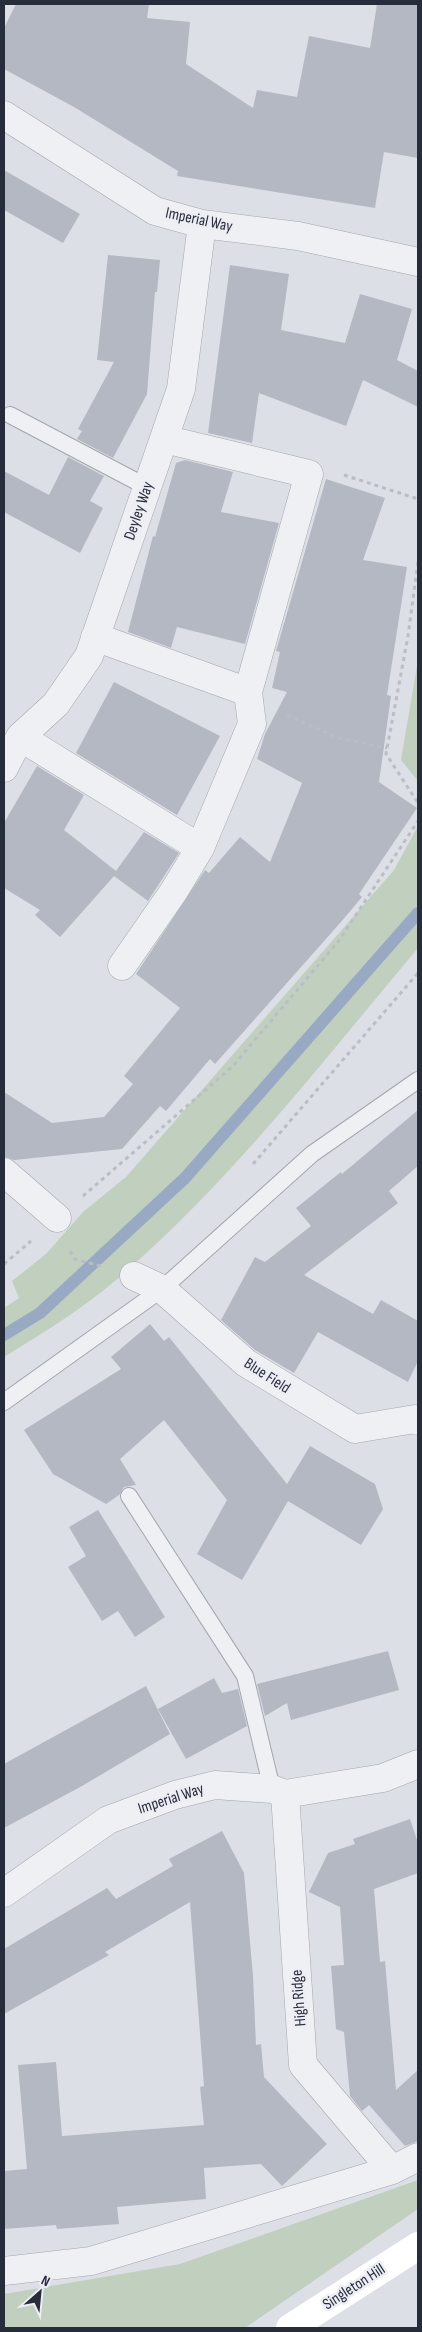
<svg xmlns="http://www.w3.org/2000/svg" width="422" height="2332" viewBox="0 0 422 2332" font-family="'Sofia Sans Condensed',sans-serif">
	<rect width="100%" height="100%" fill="#dddfe6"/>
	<path fill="#c1cfbe" d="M418,660V781L401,760Z
		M418,826V948C322,1062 230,1183 116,1280C81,1310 43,1333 4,1357V1308L19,1298L12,1281L46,1254L83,1212L126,1177L394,870Z
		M418,2180V2209L245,2328H4V2294L180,2264Z"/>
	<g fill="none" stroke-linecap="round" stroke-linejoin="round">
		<path stroke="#99a9c4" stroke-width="12" d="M4,1335L40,1313L185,1178L418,913"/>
	</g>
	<path fill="#b4b8c2" d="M16,4H149L147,18L190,22L186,64L253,108L257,90L297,97L309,36L370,48L377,4H418V158L384,152L375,208L177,176L178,171L74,107L4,69V28Z
		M4,170L80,214L63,243L4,210Z
		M108,255L160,260L157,292H155L147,394L113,458L77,439L82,431L78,429L114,362L97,360Z
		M230,265L289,274L281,330L345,343L360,294L412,309L397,360L418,371V407L363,380L346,426L259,393L252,443L208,433Z
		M68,457L104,476L90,501L103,508L80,553L4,512V471L49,495Z
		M185,460L233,472L221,512L279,523L245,644L177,627L171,648L128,632L153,536L155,537L176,463Z
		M326,479L385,498L363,560L407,567L387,695L391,696L379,782L417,808L359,894L362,897L341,922L215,1064L210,1059L166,1111L160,1106L122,1149L14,1160L4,1157V1092L52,1123L104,1117L133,1084L124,1076L180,1008L136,974L205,870L209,873L240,837L270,862L302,783L257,759L265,734L287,692L272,688L280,652L276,651Z
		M114,682L220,736L177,815L76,753Z
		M37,766L84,795L64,830L116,871L144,832L179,853L148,901L114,876L60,937L35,915L40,910L4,888V823Z
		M418,1110V1166L389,1191L398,1203L304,1275L373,1314L381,1300L418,1321V1361L408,1382L318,1332L294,1373L255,1350L221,1320L255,1257L265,1262L311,1226L296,1208L341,1172L342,1174Z
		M150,1324L164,1341L169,1337L287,1484L310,1446L375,1484L383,1509L361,1545L288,1501L242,1580L197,1554L227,1500L164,1420L120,1459L136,1485L124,1487L119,1495L106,1504L53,1474L24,1430L121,1369L111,1357Z
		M98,1510L165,1617L135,1637L118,1611L102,1621L68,1567L86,1556L69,1527Z
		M388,1651L399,1690L291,1720L287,1703L265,1716L257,1684Z
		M214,1678L222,1693L238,1689L247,1726L186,1759L158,1709Z
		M146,1686L170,1734L82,1786L4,1828V1764Z
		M410,1819L418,1843V1873L374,1889L380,1962L385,1961L396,2090L418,2070V2141L405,2146L369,2105L362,2111L350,2096L344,2032L336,2029L331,1966L344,1965L340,1907L309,1892L328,1853L355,1844L353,1839Z
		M222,1831L244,1873L253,1976L256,2045L261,2044L264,2077L327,2144L282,2186L261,2164L204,2168L206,2199L117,2207L119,2224L57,2229L56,2225L4,2229V2171L27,2169L18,2065L56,2062L62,2136L204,2125L200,2087L204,2086L190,1902L105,1952L109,1955L4,2014V1949L107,1888L116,1899L173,1866L169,1859Z"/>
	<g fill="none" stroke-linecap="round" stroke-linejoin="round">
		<defs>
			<path id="lane" d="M10,415L147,487
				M4,1402L162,1289L312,1154L418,1080
				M129,1496L245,1676L272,1789"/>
			<path id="street" d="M4,115L155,211L202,224L298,236L418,262
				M164,439L309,474L248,692
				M95,637L248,692L252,724L200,848L174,891L122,966
				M20,737L200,848
				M4,768L20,737L56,704L89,656L181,389L202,224
				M4,1172L57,1218
				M134,1276L162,1289L246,1363L355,1429L415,1419L418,1421
				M285,1794L303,2065L392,2170
				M4,1893L108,1820L175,1795L215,1785L272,1789L285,1794L383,1778L418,1764
				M4,2271L91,2261L392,2170L418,2157"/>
		</defs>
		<use href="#lane" stroke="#a3a6af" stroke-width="18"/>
		<use href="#street" stroke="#a3a6af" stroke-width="29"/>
		<path stroke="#bbbdc4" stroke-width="3" stroke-dasharray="4 4" stroke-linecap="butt" d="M344,475L418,499
			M418,562L408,636L386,754L418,803
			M287,715L338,738L387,748
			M253,1164L418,973
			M83,1196L232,1067L338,942L418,821
			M70,1251L75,1259L101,1266
			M4,1264L31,1241"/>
		<use href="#lane" stroke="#eff0f4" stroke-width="16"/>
		<use href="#street" stroke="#eff0f4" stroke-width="28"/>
		<path stroke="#fff" stroke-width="28" d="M290,2328L418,2246"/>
	</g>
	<g text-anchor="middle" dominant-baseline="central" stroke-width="5" stroke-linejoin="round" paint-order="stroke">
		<g font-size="16" fill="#272c3b" stroke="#eceef4">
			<text transform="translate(199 220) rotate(12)">Imperial Way</text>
			<text transform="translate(139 511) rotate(-71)">Deyley Way</text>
			<text transform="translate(267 1376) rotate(33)">Blue Field</text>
			<text transform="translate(171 1799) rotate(-18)">Imperial Way</text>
			<text transform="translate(299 1998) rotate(-94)">High Ridge</text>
			<text transform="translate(354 2287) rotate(-33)">Singleton Hill</text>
		</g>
	</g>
	<rect width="422" height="2332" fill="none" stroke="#272c3b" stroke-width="10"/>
	<g transform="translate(40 2292) rotate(27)" stroke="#eceef4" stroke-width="4" paint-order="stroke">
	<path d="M0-4L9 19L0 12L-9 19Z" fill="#272c3b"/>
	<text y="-8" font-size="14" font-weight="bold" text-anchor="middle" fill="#272c3b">N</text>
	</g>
</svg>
